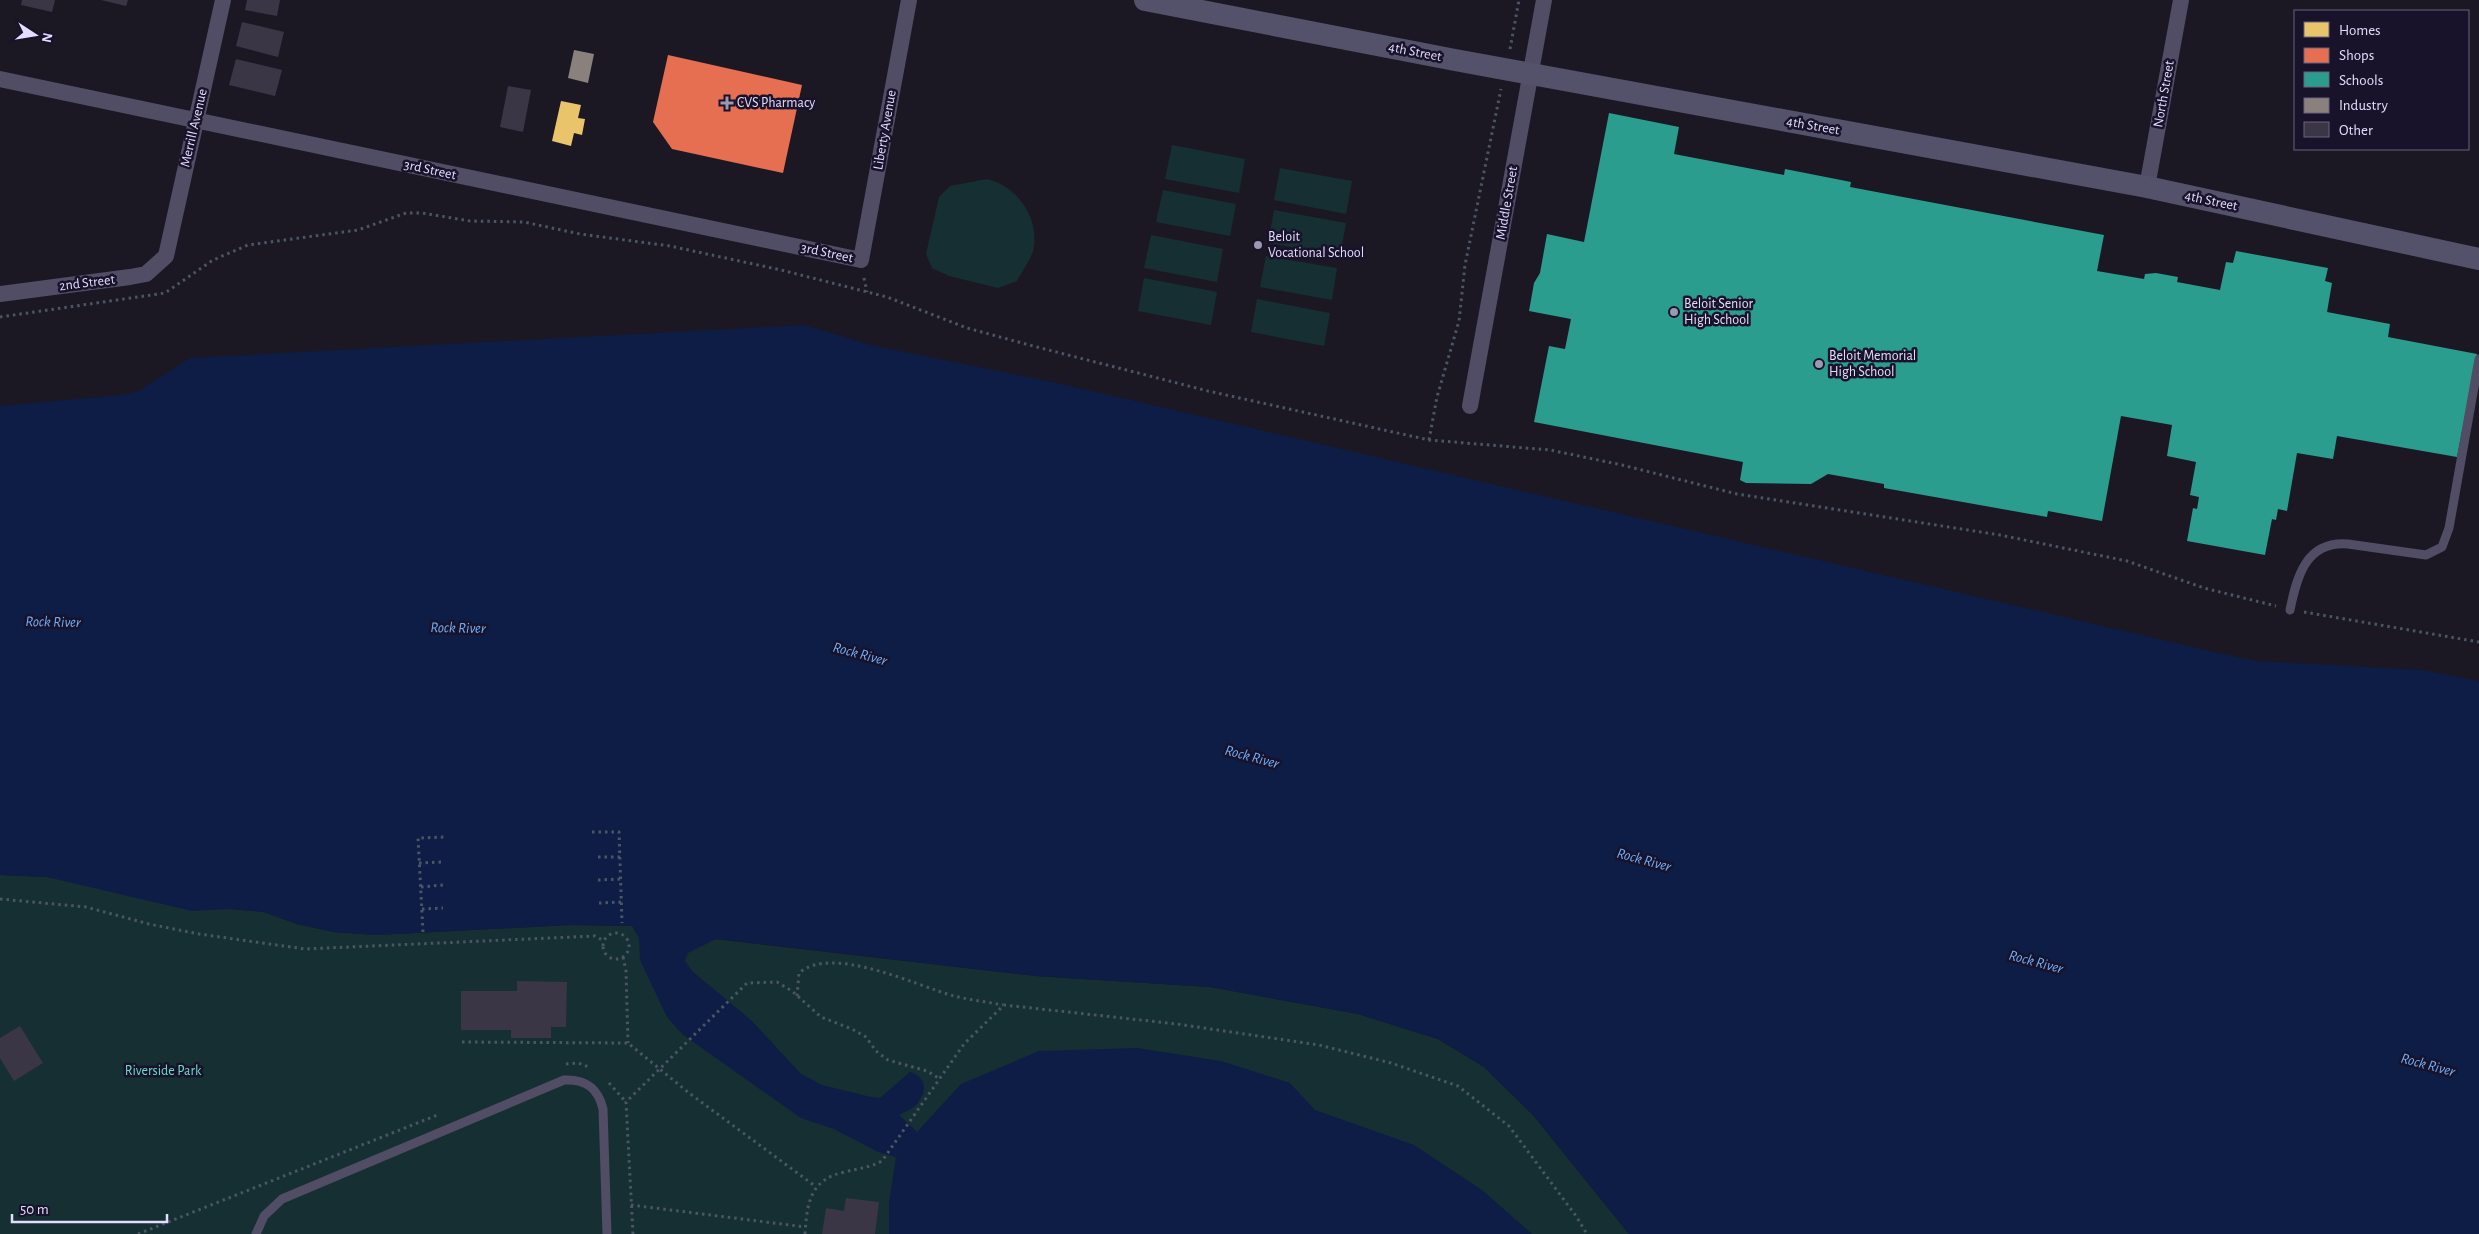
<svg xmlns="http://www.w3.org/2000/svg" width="2479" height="1234" viewBox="0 0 2479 1234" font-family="'Alegreya Sans',sans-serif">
	<rect width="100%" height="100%" fill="#1b1824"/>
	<path fill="#162f32" d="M1172,145L1245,159L1239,193L1165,179Z
		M1280,168L1352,181L1346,214L1274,200Z
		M987,179C1016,186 1038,215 1034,246C1033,257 1022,271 1017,281L998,288L949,276L932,268L926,254L939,197L950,186Z
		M1163,190L1236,204L1230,236L1156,222Z
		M1274,210L1346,223L1340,256L1268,243Z
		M1151,235L1223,249L1217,282L1144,268Z
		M1266,256L1337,268L1332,300L1260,287Z
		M1144,278L1217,292L1211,325L1138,311Z
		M1257,299L1330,313L1324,346L1251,332Z
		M0,875L47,877L230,909L264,912L297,924L334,932L376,935L570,925L633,926L715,939L1036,976L1210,987L1358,1014L1438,1039L1484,1067L1533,1115L1629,1234H0Z"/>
	<path fill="#0e1d45" d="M805,325L870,345L1062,384L2219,653L2256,661L2423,670L2479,681V1234H1629L1533,1115L1484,1067L1438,1039L1358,1014L1210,987L1036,976L716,939L688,953L685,961L692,971L752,1021L801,1074L822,1085L871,1097L880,1098L910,1072C929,1078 927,1094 914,1107C910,1110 904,1112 899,1115L917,1132L961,1084L1039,1051L1137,1048L1221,1061L1290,1083L1315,1110L1414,1145L1482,1190L1532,1234H889V1203L896,1157L878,1152L834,1129L801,1118L682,1034L667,1017L640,960L639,938L632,926L570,925L376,935L334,932L297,924L264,912L230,909L192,911L47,877L0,875V406L123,395L139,391L190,358Z"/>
	<path fill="#e9c46a" d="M561,101L581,105L578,118L585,119L582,135L574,133L571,146L552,141Z"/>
	<path fill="#e76f51" d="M668,55L802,85L783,173L672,149L653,122Z"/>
	<path fill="#2a9d8f" d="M1609,113L1679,127L1674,154L1784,175L1785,169L1851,182L1850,187L2104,235L2097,271L2144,279L2145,274L2156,273L2178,277L2177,282L2220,290L2226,262L2233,263L2236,251L2328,268L2325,281L2332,283L2327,312L2390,324L2388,337L2477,354L2457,457L2337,436L2333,459L2297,453L2287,511L2278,509L2276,520L2272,519L2265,555L2187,541L2193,508L2197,509L2199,497L2190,495L2196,462L2167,456L2172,425L2121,416L2102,521L2048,511L2047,517L1884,488V484L1828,474L1811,484L1746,483L1740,480L1743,462L1534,422L1549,346L1565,349L1571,319L1529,311L1534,283L1540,273L1547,234L1584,242Z"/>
	<path fill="#8a817c" d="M574,50L594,54L588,83L568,78Z"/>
	<path fill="#3a3646" d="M22,0H55L52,12L21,5Z
		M101,0H128L126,6Z
		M247,0H280L277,16L245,10Z
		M242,22L284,32L278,57L236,46Z
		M236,59L282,70L275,96L229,85Z
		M508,86L531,90L523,132L500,127Z
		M517,981L567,982L566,1027H551V1038H511V1030H461V991H517Z
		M20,1026L43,1063L14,1081L0,1058V1038Z
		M846,1198L879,1202L875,1234H822L826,1208L844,1211Z"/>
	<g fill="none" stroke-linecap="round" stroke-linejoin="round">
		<path stroke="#4b5665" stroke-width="3" stroke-dasharray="2.5 4" stroke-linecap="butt" d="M1510,49L1519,0
			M864,278L867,292
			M0,317L165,293L213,260L248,245L358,230L406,213H422L470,221L524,222L580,234L670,246L781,270L887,297L967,328L1033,346L1208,391L1429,440L1550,450L1622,465L1737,494L2000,535L2127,561L2204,588L2276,606
			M1429,440L1437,397L1459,321L1465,265L1501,89
			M2304,612L2479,642
			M592,832H619L622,923
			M598,857H620
			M419,863L442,862
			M598,880L621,879
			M421,887L443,885
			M0,899L86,907L149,924L199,934L305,949L595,936L604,941
			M599,903L622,902
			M422,909L443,908
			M423,932L418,838L446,837
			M603 946a13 13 0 1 1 26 0a13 13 0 1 1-26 0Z
			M623,957L626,971L628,1043
			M797,996L799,973C832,944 917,986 954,996C970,1000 987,1002 1003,1005
			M462,1042L628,1043L689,1093L815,1186
			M566,1064L578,1063L589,1067
			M609,1083L626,1102
			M631,1205L805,1227
			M138,1234L440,1114
			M633,1234L626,1102L747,983L777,982L792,991L821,1017L852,1029L866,1037L876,1051L888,1060L927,1071L940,1079
			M805,1234C807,1203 810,1179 845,1172C859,1168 869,1168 882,1161L964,1044L1004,1005L1177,1024L1319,1045L1391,1063L1458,1086L1509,1126L1576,1216L1587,1234"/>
		<path stroke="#504d65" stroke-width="9" d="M2290,610C2297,576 2306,541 2348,544L2426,555L2442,547L2449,528L2479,359
			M256,1234L264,1216L282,1199L564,1080C586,1079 598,1088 603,1109L607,1234"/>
		<path stroke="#504d65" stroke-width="16" d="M0,79L861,260L909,0
			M2147,187L2181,0
			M0,294L130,277L146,274L166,256L223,0
			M1470,406L1544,0"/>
		<path stroke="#54516a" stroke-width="22" d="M1145,0L1455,60L2147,187L2479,259"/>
	</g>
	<g fill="#9d98b2" stroke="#18122a" stroke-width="2">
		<path d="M724.5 95.5h5v5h5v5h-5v5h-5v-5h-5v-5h5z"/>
		<circle cx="1258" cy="245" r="5"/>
		<circle cx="1674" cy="312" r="5"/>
		<circle cx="1819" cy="364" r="5"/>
	</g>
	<g text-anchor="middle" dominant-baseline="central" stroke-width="5" stroke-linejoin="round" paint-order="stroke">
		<g font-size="14" fill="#e3ddfe" stroke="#18122a">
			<text transform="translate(1415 52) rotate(11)">4th Street</text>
			<text transform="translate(2164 94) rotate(-80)">North Street</text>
			<text transform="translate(1813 126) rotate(10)">4th Street</text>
			<text transform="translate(194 128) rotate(-77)">Merrill Avenue</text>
			<text transform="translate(885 130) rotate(-80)">Liberty Avenue</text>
			<text transform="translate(430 170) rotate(12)">3rd Street</text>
			<text transform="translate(2211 201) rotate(12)">4th Street</text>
			<text transform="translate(1507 203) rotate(-80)">Middle Street</text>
			<text transform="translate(827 253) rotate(12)">3rd Street</text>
			<text transform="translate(87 283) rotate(-7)">2nd Street</text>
		</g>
		<g font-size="14" fill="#e3ddfe" stroke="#18122a" text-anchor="start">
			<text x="737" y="103">CVS Pharmacy</text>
			<text x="1268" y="237">Beloit<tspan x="1268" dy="16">Vocational School</tspan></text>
			<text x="1684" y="304">Beloit Senior<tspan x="1684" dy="16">High School</tspan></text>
			<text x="1829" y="356">Beloit Memorial<tspan x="1829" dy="16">High School</tspan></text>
		</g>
		<g font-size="14" fill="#6addc9" stroke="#18122a">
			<text x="163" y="1071">Riverside Park</text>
		</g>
		<g font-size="15" font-style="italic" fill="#6faff9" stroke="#18122a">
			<text transform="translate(53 622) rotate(1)">Rock River</text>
			<text transform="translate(458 628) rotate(1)">Rock River</text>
			<text transform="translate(860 654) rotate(15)">Rock River</text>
			<text transform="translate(1252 757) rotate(15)">Rock River</text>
			<text transform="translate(1644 860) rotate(15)">Rock River</text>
			<text transform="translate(2036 962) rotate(15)">Rock River</text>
			<text transform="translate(2428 1065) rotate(15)">Rock River</text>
		</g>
	</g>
	<rect x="2294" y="10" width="175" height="140" fill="#18122a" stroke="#69637f"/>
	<rect x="2304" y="22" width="25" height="15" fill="#e9c46a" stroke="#69637f"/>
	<text x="2339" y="35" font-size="15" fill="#e3ddfe">Homes</text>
	<rect x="2304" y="48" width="25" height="15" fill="#e76f51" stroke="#69637f"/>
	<text x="2339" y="60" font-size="15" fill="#e3ddfe">Shops</text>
	<rect x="2304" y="72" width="25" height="15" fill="#2a9d8f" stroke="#69637f"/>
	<text x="2339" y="85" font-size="15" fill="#e3ddfe">Schools</text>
	<rect x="2304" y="98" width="25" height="15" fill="#8a817c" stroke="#69637f"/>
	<text x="2339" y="110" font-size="15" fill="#e3ddfe">Industry</text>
	<rect x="2304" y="122" width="25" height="15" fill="#3a3646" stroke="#69637f"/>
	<text x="2339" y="135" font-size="15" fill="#e3ddfe">Other</text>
	<g transform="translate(35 35) rotate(102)" stroke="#18122a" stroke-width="4" paint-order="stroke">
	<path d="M0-4L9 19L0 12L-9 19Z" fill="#e3ddfe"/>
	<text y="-8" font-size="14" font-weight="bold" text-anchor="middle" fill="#e3ddfe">N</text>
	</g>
	<path d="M12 1214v8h155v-8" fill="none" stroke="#e3ddfe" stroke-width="2.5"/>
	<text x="20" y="1214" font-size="15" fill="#e3ddfe" stroke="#18122a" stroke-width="4" paint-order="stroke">50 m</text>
</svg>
